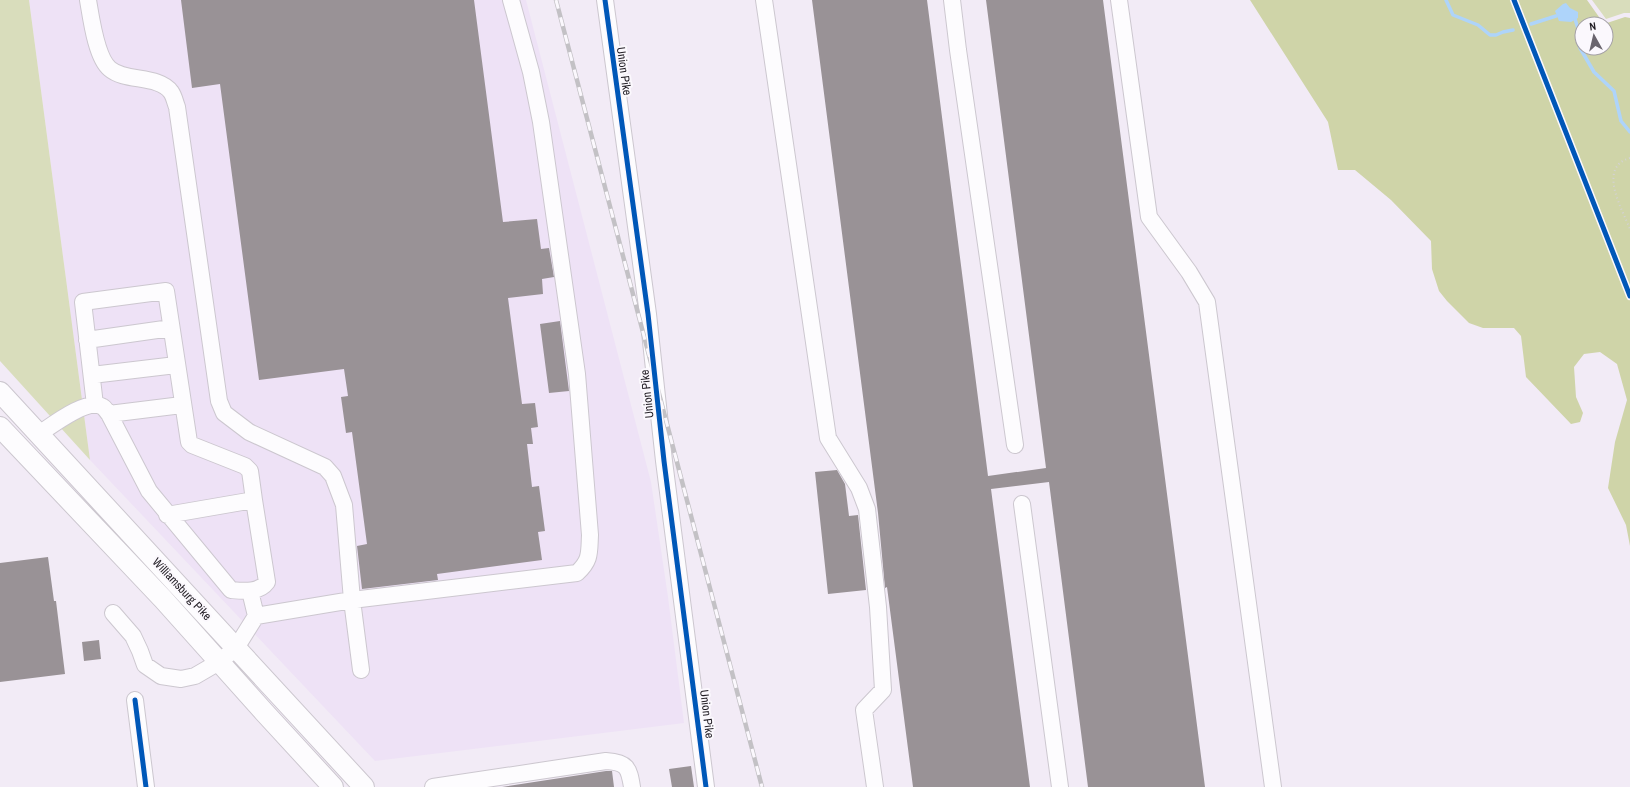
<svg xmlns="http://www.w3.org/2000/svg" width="1630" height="787" viewBox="0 0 1630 787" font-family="'Archivo Narrow',sans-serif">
	<rect width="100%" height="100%" fill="#f2ebf6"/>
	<path fill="#eee2f6" d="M29,0H526L651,482L668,597L684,723L375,761L90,460Z"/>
	<path fill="#d9ddbc" d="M0,0H29L90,460L0,361Z
		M1592,0H1630V13H1624L1606,19Z"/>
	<path fill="#cfd4a8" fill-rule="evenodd" d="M1250,0H1587L1604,24L1625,17L1630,18V546L1626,525L1608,488L1615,442L1627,400L1617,364L1600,352L1584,354L1574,367L1576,397L1583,413L1580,422L1571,424L1526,377L1521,336L1514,328H1483L1469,323L1447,301L1439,291L1432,269L1431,241L1391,200L1355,170H1338L1328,122ZM1582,24H1606V48H1582Z"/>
	<path fill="#aed4fa" d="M1566,3L1570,8L1578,12V18L1571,22L1559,21L1555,11L1563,4Z"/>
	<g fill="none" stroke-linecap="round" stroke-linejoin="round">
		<path stroke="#aed4fa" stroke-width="3.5" d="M1446,0L1453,15L1478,25L1490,35H1496L1503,32L1513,30
			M1575,19L1580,35L1578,41L1580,48L1594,72L1614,91L1621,121L1630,132
			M1531,24L1556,16"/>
	</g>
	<path fill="#999296" d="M181,0H474L503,222L537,219L541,249L549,248L554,277L542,279L543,294L508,298L522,404L535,403L538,427L531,428L533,444H527L532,487L539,486L545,531L538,532L542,560L437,574L438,580L362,589L357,546L367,544L352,432L346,433L341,397L348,396L344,369L259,380L220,84L192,88Z
		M812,0H927L988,476L1046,468L986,0H1103L1205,787H1088L1049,482L991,489L1030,787H913L887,587L885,588L878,513Z
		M560,321L569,391L549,393L540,324Z
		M837,470L845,484L849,516L858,515L866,590L828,594L815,472Z
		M48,557L54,601H56L65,674L0,682V563Z
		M99,640L101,659L84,661L82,642Z
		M691,766L694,787H672L669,769Z
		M606,771H612L614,787H502Z"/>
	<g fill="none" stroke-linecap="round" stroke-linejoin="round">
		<defs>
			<path id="minor" d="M88,0C91,17 96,58 110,69C125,82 159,75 171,92C174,96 175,102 177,107L219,401L224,413L249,432L325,467L333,476L344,505L352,600L577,573C591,560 589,553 590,535L577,374L541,122L531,72L511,0
				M605,0L648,314L664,461L706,787
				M764,0L828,438L859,488L867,509L878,607L883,690L864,710L875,787
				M952,0L958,50L1015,445
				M1119,0L1149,217L1189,272L1207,302L1273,787
				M87,340L171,328
				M92,375L176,365
				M95,405L83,302L166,291L189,442L192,445L245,466L250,471L254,500L167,515
				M109,414L182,405
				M39,434C51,426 88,397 103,407C105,408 107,412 109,414L149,491L231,590C243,591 259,593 267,582L254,500
				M1022,504L1060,787
				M113,613L133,636L140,651L145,665L161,676L181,679L195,676L219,662L236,648L256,616L250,591
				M256,616L352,600L361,670
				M135,700L146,787
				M433,787L606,761C627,762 629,768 632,787"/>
			<path id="major" d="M0,392L364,787
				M0,427L163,599L264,712L333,787"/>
		</defs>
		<use href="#minor" stroke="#ccc7cf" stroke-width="18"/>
		<use href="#major" stroke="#ccc7cf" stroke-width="22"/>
		<path stroke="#d4d2d5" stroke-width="2" stroke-dasharray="1 3" stroke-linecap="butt" d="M1630,158C1597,167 1622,209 1630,229
			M1628,290L1630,289"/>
		<use href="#minor" stroke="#fdfcfe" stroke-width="16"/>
		<use href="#major" stroke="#fdfcfe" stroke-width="20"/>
		<defs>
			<path id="rail" d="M556,0L762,787"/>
		</defs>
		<use href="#rail" stroke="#c3c1c5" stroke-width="4.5"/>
		<use href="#rail" stroke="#fbf8fd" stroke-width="3" stroke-dasharray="9" stroke-linecap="butt"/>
		<defs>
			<path id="cycleway" d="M605,0L648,314L664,461L706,787
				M1514,0L1630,296
				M135,700L146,787"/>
		</defs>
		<use href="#cycleway" stroke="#fbf8fd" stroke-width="8"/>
		<use href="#cycleway" stroke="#0057b8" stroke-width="5"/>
	</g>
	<g text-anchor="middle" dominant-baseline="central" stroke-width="4" stroke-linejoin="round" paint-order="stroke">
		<g font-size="12" fill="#211d24" stroke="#fbf8fd">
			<text transform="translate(624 71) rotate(82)">Union Pike</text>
			<text transform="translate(647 394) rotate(-96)">Union Pike</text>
			<text transform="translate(182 589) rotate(47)">Williamsburg Pike</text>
			<text transform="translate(707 714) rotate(83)">Union Pike</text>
		</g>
	</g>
	<g transform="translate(1594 36) rotate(352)"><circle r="19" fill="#fbf8fd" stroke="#a4a0a6"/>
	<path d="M0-3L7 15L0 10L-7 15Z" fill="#6a656e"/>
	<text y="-6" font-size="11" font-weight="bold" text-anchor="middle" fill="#211d24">N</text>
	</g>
</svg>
